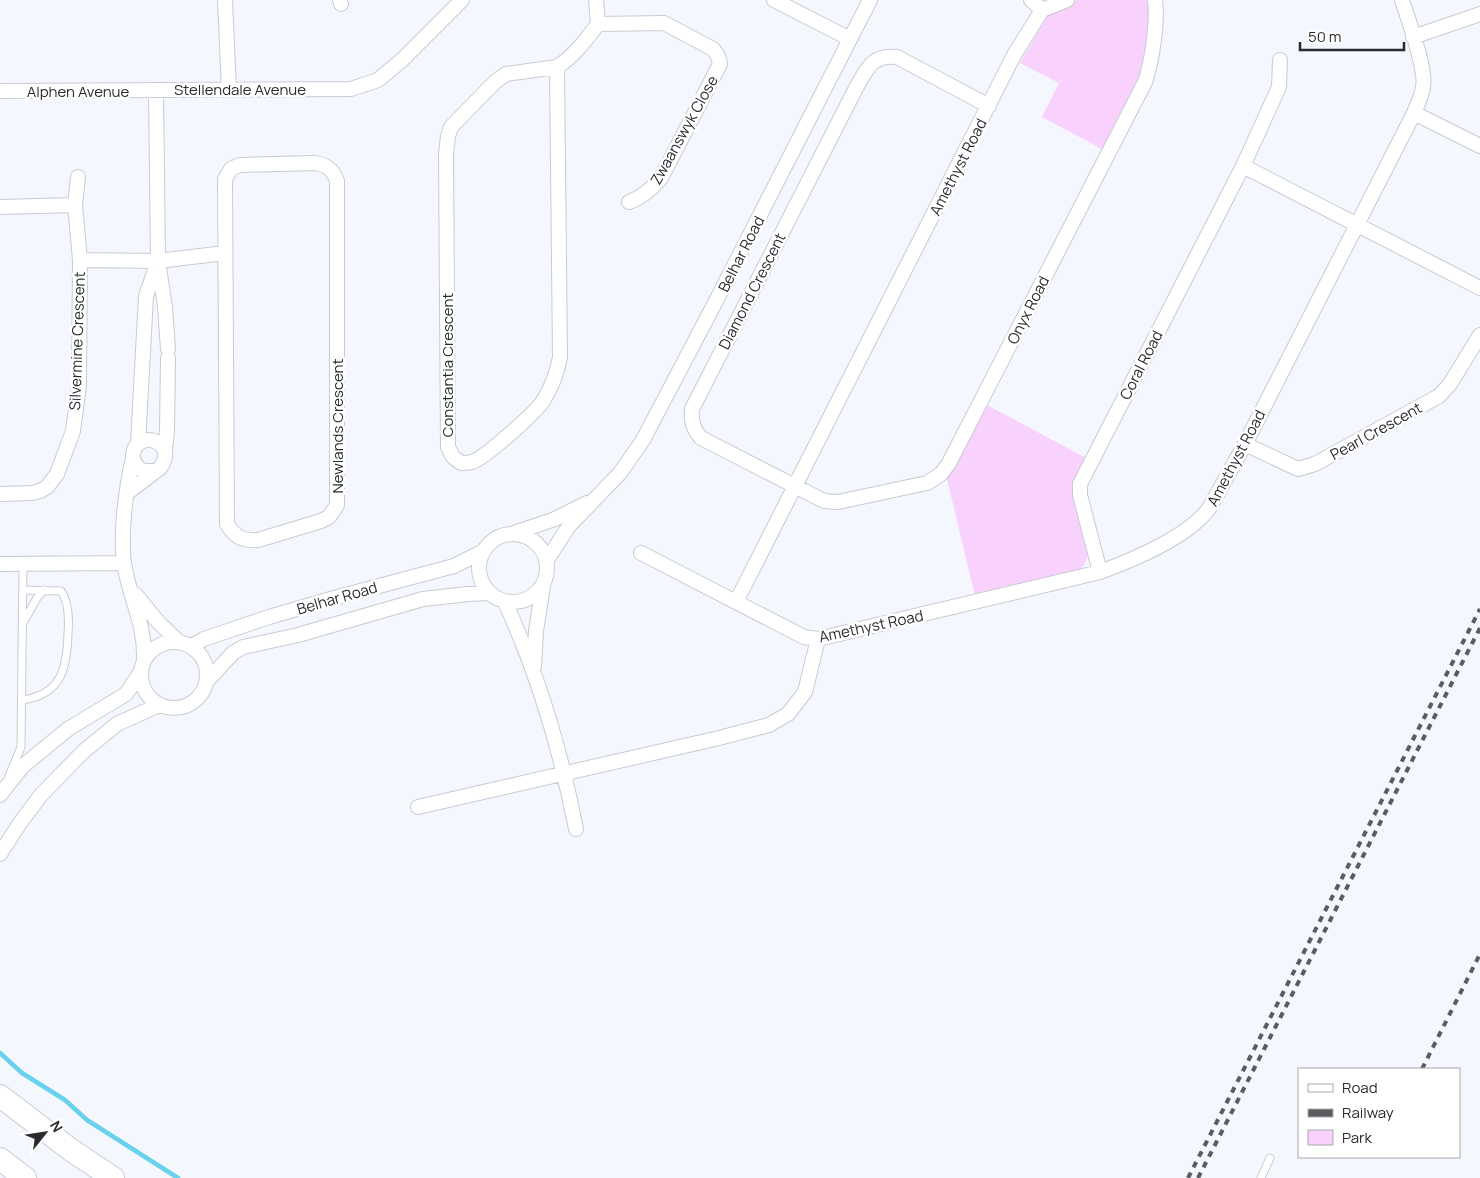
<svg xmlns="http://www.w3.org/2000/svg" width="1480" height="1178" viewBox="0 0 1480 1178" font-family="Manrope,sans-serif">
	<rect width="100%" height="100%" fill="#f5f7fe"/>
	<path fill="#f8d1fc" d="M1077,0H1150L1151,2L1146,58L1142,72L1102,149L1042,117L1059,83L1020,63L1048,15L1057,8Z
		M987,405L1086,458L1075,480L1088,556L1084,565L1076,572L975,596L947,479Z"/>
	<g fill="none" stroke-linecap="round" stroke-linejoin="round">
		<path stroke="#68d1ed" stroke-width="4.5" d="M0,1053L22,1073L65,1100L87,1120L178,1178"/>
		<defs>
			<path id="service" d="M24,621L37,598L44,590
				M23,700C62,694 67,668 68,633C69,620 69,602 61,591L23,590
				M9,776L21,747L23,563
				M1261,1178L1270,1158"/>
			<path id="minor" d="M225,0L229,90
				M340,0L341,4
				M774,0L850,39
				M1031,0L1042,10
				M598,24L664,23L713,49L718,56L720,64L661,178C651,189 643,197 629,202
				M1413,37L1480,14
				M557,67L560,357C557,373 552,387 543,401C536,412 485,458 472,462C468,463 464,463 461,463L453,457L448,447L446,154L448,136L451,127L495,82L506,74L557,67C574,56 586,40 598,24L596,0
				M156,90L158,261L165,307L168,349
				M0,91L351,89L378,80L402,60L462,0
				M989,106L897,57C872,54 867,69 856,88L692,409C691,421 693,429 701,438L824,501L838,502L927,483L941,474L949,463L1145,82C1152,62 1158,21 1155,0
				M1414,113L1480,146
				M315,163C326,165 333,169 337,181V505L329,517L321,521L258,540C242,541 235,537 227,524L225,179L231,169L240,165Z
				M1243,166L1480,288
				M0,207L75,205
				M80,260L158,261L225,253
				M138,444L146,296L157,264
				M1245,444L1298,469L1315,464L1439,396L1450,384L1480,335
				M165,450L167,431L168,358
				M133,458C126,488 119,539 125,569C131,600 145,625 144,658
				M127,493L160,468C180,440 134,428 133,456C133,463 137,468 144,471H155
				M0,494L32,493L40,491L47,487L57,474L73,431L79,386L80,260L75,205L78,177
				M514,533L555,519L587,503
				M479 568a34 34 0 1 1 68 0a34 34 0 1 1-68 0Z
				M641,553L804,637L818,639L1100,572C1133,560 1190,536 1210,507L1245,444L1414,113C1417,105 1422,96 1423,87C1427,70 1408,19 1402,0
				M547,560L569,526L620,473L643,440L716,301L870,0
				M1,564L124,563
				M1100,572L1080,495V484L1243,166L1279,87L1280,60
				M136,595L158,622L178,641
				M505,602C538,674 561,752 576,829
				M736,602L1014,55L1042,10L1067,0
				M141 675a33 33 0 1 1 66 0a33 33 0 1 1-66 0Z
				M192,646L204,639L269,617L334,598L454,566L482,552
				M534,666L536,631L543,586
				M207,681L233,653L243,647L298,635L423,599L468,594L489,593
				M0,795L23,766L68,729L126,694L140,673
				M418,807L719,738L769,725L788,714L805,692L818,639
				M0,854L20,823L41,795L84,751L117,724L159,705"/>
			<path id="primary" d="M0,1096L71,1150L113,1178
				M0,1159L25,1178"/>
		</defs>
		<use href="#service" stroke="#c8cbd3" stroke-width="9"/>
		<use href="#minor" stroke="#c8cbd3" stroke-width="16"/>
		<use href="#primary" stroke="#c8cbd3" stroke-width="24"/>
		<use href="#service" stroke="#fff" stroke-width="7"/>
		<use href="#minor" stroke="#fff" stroke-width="14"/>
		<use href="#primary" stroke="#fff" stroke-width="22"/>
		<path stroke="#5b5c60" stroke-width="4" stroke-dasharray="6 6" stroke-linecap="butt" d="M1422,1069L1480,954
			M1188,1178L1480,609
			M1198,1178L1480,628"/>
	</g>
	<g text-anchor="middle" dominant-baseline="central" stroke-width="5" stroke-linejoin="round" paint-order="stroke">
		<g font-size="15" fill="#2a2b2e" stroke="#fff">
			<text x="240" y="89">Stellendale Avenue</text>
			<text x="78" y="91">Alphen Avenue</text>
			<text transform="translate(684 130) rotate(-61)">Zwaanswyk Close</text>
			<text transform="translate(958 167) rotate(-63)">Amethyst Road</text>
			<text transform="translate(741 254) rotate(-63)">Belhar Road</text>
			<text transform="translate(752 291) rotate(-63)">Diamond Crescent</text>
			<text transform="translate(1028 310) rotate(-63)">Onyx Road</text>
			<text transform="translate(77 341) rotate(-88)">Silvermine Crescent</text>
			<text transform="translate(447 365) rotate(-90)">Constantia Crescent</text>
			<text transform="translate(1141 365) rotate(-63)">Coral Road</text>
			<text transform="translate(337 426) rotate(-90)">Newlands Crescent</text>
			<text transform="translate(1376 431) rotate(-29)">Pearl Crescent</text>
			<text transform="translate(1236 458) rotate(-62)">Amethyst Road</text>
			<text transform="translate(337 598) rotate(-16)">Belhar Road</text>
			<text transform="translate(871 626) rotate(-12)">Amethyst Road</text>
		</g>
	</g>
	<rect x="1298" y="1068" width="162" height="90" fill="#ffffff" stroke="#aaaaab"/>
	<rect x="1308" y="1084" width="25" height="8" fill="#ffffff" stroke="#aaaaab"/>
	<text x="1342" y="1093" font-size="15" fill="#2a2b2e">Road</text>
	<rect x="1308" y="1109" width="25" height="8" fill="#5b5c60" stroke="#aaaaab"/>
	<text x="1342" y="1118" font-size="15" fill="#2a2b2e">Railway</text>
	<rect x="1308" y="1130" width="25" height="15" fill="#f8d1fc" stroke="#aaaaab"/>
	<text x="1342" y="1143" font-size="15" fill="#2a2b2e">Park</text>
	<g transform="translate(45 1133) rotate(60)" stroke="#ffffff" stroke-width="4" paint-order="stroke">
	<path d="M0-4L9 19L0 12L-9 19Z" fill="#2a2b2e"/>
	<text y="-8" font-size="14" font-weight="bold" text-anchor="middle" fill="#2a2b2e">N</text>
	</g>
	<path d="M1300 42v8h104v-8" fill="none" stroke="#2a2b2e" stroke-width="2.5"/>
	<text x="1308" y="42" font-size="15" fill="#2a2b2e" stroke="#ffffff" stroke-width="4" paint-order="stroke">50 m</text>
</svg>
